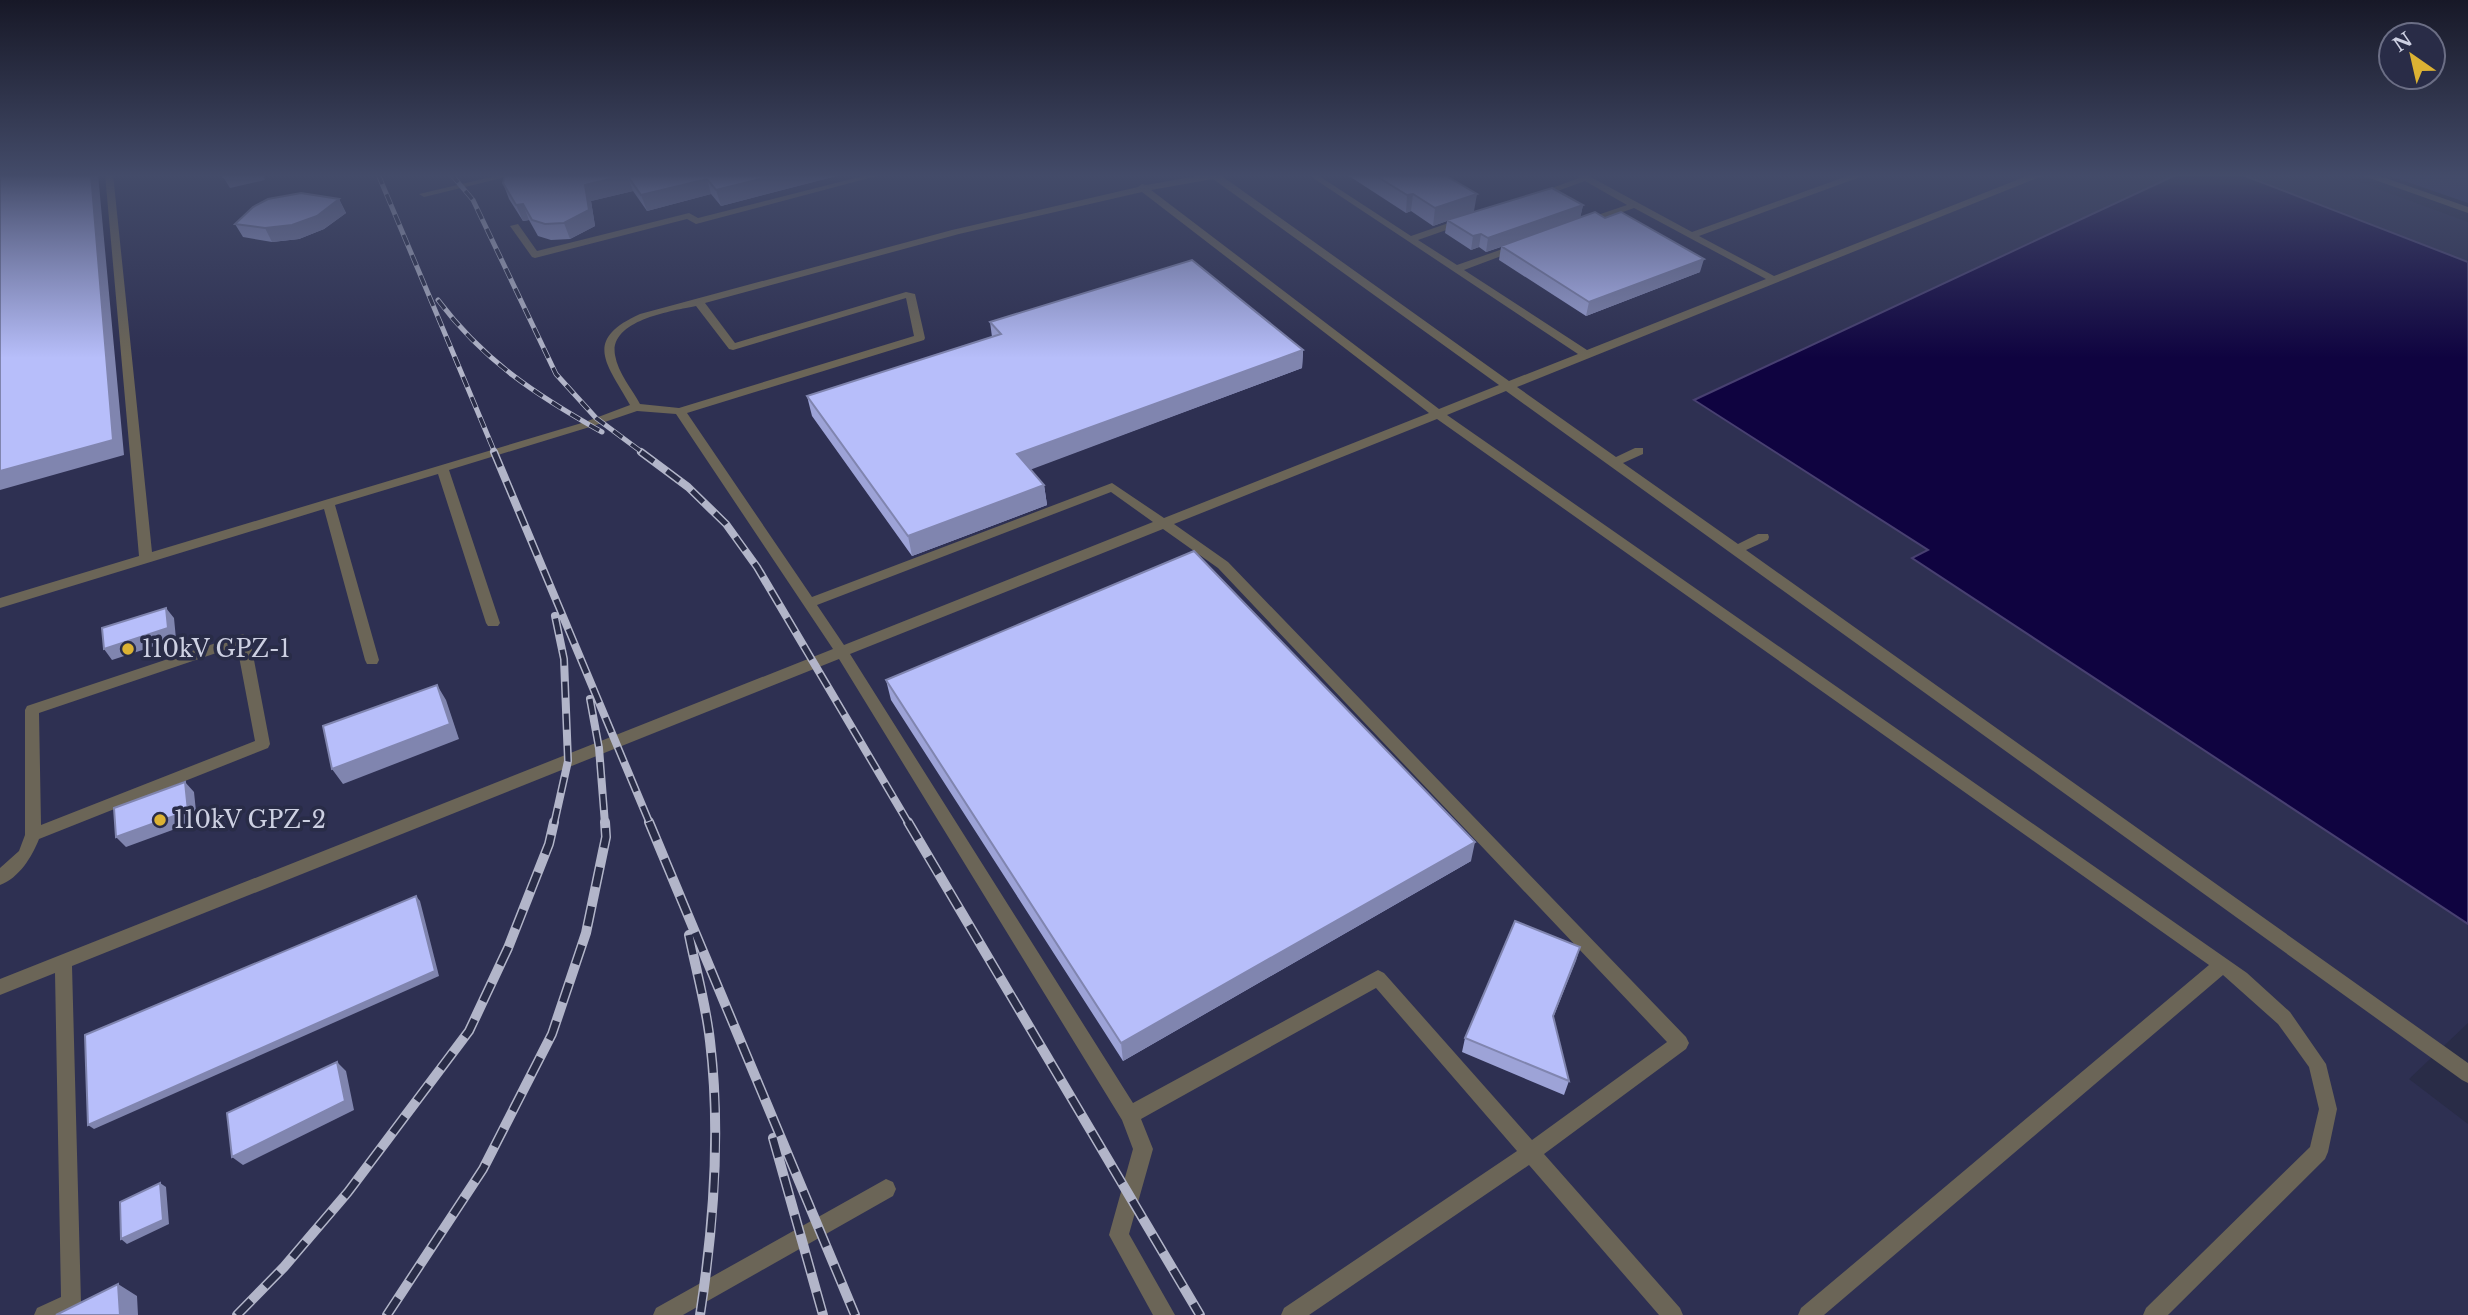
<svg xmlns="http://www.w3.org/2000/svg" width="2468" height="1315" viewBox="0 0 2468 1315" font-family="'Libre Baskerville',serif">
	<rect width="100%" height="100%" fill="#292c47"/>
	<path fill="#2e3052" d="M0,174H2337L2468,222V1023L2409,1079L2468,1124V1315H0Z"/>
	<path fill="#3a3d6e" d="M2384,174H2468V203Z"/>
	<path fill="#0f0340" stroke="#484071" stroke-width="2" d="M2178,174H2240L2468,262V924L1912,558L1928,550L1694,400Z"/>
	<g fill="none" stroke-linecap="round" stroke-linejoin="round">
		<path fill="#6b6557" fill-rule="evenodd" d="M105,174H113L152,552L585,422L630,405C607,364 582,340 640,314L952,230L1138,187L1142,184L1146,185L1208,174H1219L1509,381L1578,354L1307,174H1316L1411,236L1460,219H1466V223L1418,240L1457,265L1514,245H1520V249L1464,270L1587,350L1766,279L1634,208L1589,224H1583V220L1627,205L1585,181L1541,197L1533,195L1579,178L1575,174H1585L1692,232L1853,174H1864L1863,176L1699,236L1774,276L2032,174H2043L2042,176L1517,387L1616,457L1635,448H1643V454L1623,463L1738,544L1758,534H1768L1769,537L1768,540L1746,550L2468,1063V1083L2462,1080L1506,391L1447,415L2247,973L2290,1012L2326,1064L2337,1109L2328,1152L2325,1159L2168,1315H2143L2146,1308L2310,1147L2319,1109L2309,1067L2278,1024L2223,975L1824,1315H1798L1801,1308L2209,965L1437,419L1174,524L1228,562L1686,1037L1689,1043L1686,1049L1544,1154L1680,1308L1683,1315H1659L1529,1165L1309,1315H1281L1284,1308L1517,1151L1376,988L1141,1119L1153,1149L1129,1234L1175,1315H1153L1109,1235L1133,1149L1122,1120L839,659L72,966L81,1303L78,1310L68,1315H34L37,1308L61,1297L55,973L0,995V979L833,649L676,414L637,411L593,426L449,470L500,623L498,626H488L486,623L438,474L335,505L379,660L377,664H367L365,660L324,509L0,608V598L139,556ZM1213,179L1499,385L1439,409L1151,190ZM1142,192L1429,413L1164,518L1112,483L812,597L687,413L924,340L925,338L915,294L906,292L735,343L705,303L959,234ZM906,298L914,336L679,408L640,404C632,389 618,373 615,355C609,320 672,311 696,306L729,349L733,350ZM1111,492L1153,522L844,645L817,605ZM1163,529L1218,568L1667,1042L1532,1140L1384,973L1378,970L1133,1103L850,654Z
			M504,174H518L424,197L419,194Z
			M871,174H884L696,224L687,219L535,258L532,257L510,226L518,224L537,251L689,213L698,218Z
			M2363,174H2374L2468,207V213L2364,176Z
			M243,634L250,639L270,744L268,748L39,839C32,857 19,878 0,885V868L19,851L25,835V710L27,706ZM237,646L255,741L41,825L39,713Z
			M886,1179L893,1182L896,1189L893,1196L683,1315H653L656,1308Z"/>
		<defs>
			<path id="rail-far2" d="M378,174L495,453
				M451,174L473,200L556,374L596,418L643,453
				M438,300C484,361 536,395 602,432"/>
			<path id="rail-far1" d="M494,452L650,824
				M641,452L688,487L726,524L757,567L909,824
				M590,699L599,748L605,824
				M554,824L568,761L564,659L555,616"/>
			<path id="rail" d="M649,822L855,1315
				M908,822L1200,1315
				M689,935C696,970 706,1005 710,1041C721,1132 714,1224 700,1315
				M773,1138L823,1315
				M237,1315L284,1267L348,1192L469,1031L508,948L549,844L554,822
				M387,1315L483,1169L552,1034L586,933L606,837L605,822"/>
		</defs>
		<use href="#rail-far2" stroke="#b2b5c9" stroke-width="5"/>
		<use href="#rail-far1" stroke="#b2b5c9" stroke-width="8"/>
		<use href="#rail" stroke="#b2b5c9" stroke-width="10"/>
		<use href="#rail-far2" stroke="#292c47" stroke-width="3.5" stroke-dasharray="11" stroke-linecap="butt"/>
		<use href="#rail-far1" stroke="#292c47" stroke-width="5" stroke-dasharray="16" stroke-linecap="butt"/>
		<use href="#rail" stroke="#292c47" stroke-width="7" stroke-dasharray="20" stroke-linecap="butt"/>
	</g>
	<path fill="#9da3d7" d="M505,174H844L721,206L711,194L647,211L633,191L591,201L595,226L570,239L551,240L538,236L529,220L523,221L509,199L503,183Z
		M1346,174H1443L1474,211L1583,205L1580,218L1700,272L1586,316L1499,260L1501,247L1486,252L1479,247L1471,250L1445,233L1447,221L1433,226L1411,211L1406,213Z
		M339,199L346,213L324,229L299,239L272,242L243,237L235,224Z
		M990,322L1303,350L1302,368L1030,469L1044,485L1047,505L912,556L812,416L807,396L992,337Z
		M886,680L1471,861L1123,1061L891,700Z
		M1580,947L1553,1018L1569,1081L1564,1095L1462,1052L1465,1038Z"/>
	<path fill="#8085af" d="M91,174H98L124,455L0,490V471Z
		M237,174H263L265,180L230,188L223,177Z
		M780,174H844L721,206L716,190Z
		M627,175L633,191L591,201L595,226L570,239L564,223L585,185Z
		M707,179L711,194L647,211L641,195Z
		M1413,194L1411,211L1406,213L1407,195Z
		M1477,194L1474,211L1433,226L1435,208Z
		M339,199L346,213L324,229L299,239L272,242L265,228Z
		M523,204L529,220L523,221L516,205Z
		M1583,205L1580,219L1486,252L1488,238Z
		M1481,234L1479,247L1471,250L1473,236Z
		M1704,259L1700,272L1586,316L1589,302Z
		M1303,350L1302,368L1019,474L1017,454Z
		M1044,485L1047,505L912,556L908,536Z
		M166,608L174,618L176,639L112,660L104,649Z
		M437,685L446,700L459,739L343,784L332,769Z
		M185,782L194,792L197,821L126,847L116,837Z
		M1475,842L1471,861L1123,1061L1121,1043Z
		M416,896L420,901L439,976L94,1129L88,1125Z
		M1580,947L1576,961L1548,1030L1553,1016Z
		M337,1062L346,1071L354,1110L243,1165L232,1157Z
		M160,1183L166,1187L169,1224L127,1244L121,1239Z
		M118,1284L137,1296L138,1315H120Z"/>
	<path fill="#b7befa" stroke="#8085af" stroke-width="2" d="M0,174H91L113,440L0,471Z
		M222,174H237L223,177Z
		M505,174H780L716,190L707,179L641,195L627,175L585,185L589,210L564,223L545,224L532,220L523,204L516,205L503,183Z
		M1373,174H1443L1477,194L1435,208L1413,194L1407,195Z
		M1552,188L1583,205L1488,238L1481,234L1473,236L1447,220Z
		M301,193L339,199L317,216L292,225L265,228L235,224L253,207L268,199Z
		M1595,212L1605,218L1621,212L1704,259L1589,302L1501,246Z
		M1192,260L1303,350L1017,454L1044,485L908,536L807,396L1001,334L990,322Z
		M1194,551L1475,842L1121,1043L886,680Z
		M166,608L168,628L104,649L102,628Z
		M437,685L450,724L332,769L323,726Z
		M185,782L188,811L116,837L114,808Z
		M416,896L435,971L88,1125L85,1035Z
		M1515,921L1580,947L1553,1016L1569,1081L1465,1038Z
		M337,1062L345,1101L232,1157L227,1113Z
		M160,1183L163,1220L121,1239L120,1202Z
		M118,1284L120,1315H56Z"/>
	<linearGradient id="sky" x2="0" y2="1"><stop stop-color="#171827"/><stop offset="0.49" stop-color="#434b69"/><stop offset="1" stop-color="#434b69" stop-opacity="0"/></linearGradient>
	<rect width="2468" height="358" fill="url(#sky)"/>
	<g fill="#dcb233" stroke="#292c47" stroke-width="2.5">
		<circle cx="128" cy="649" r="7"/>
		<circle cx="160" cy="820" r="7"/>
	</g>
	<g text-anchor="middle" dominant-baseline="central" stroke-width="7" stroke-linejoin="round" paint-order="stroke">
		<g font-size="23" fill="#cdd0e2" stroke="#292c47" text-anchor="start">
			<text x="142" y="649">110kV GPZ-1</text>
			<text x="174" y="820">110kV GPZ-2</text>
		</g>
	</g>
	<g transform="translate(2412 56) rotate(326)"><circle r="33" fill="#292c47" stroke="#6b6e85" stroke-width="2"/>
	<path d="M0-5L12 26L0 18L-12 26Z" fill="#dcb233"/>
	<text y="-10" font-size="19" font-weight="bold" text-anchor="middle" fill="#cdd0e2">N</text>
	</g>
</svg>
